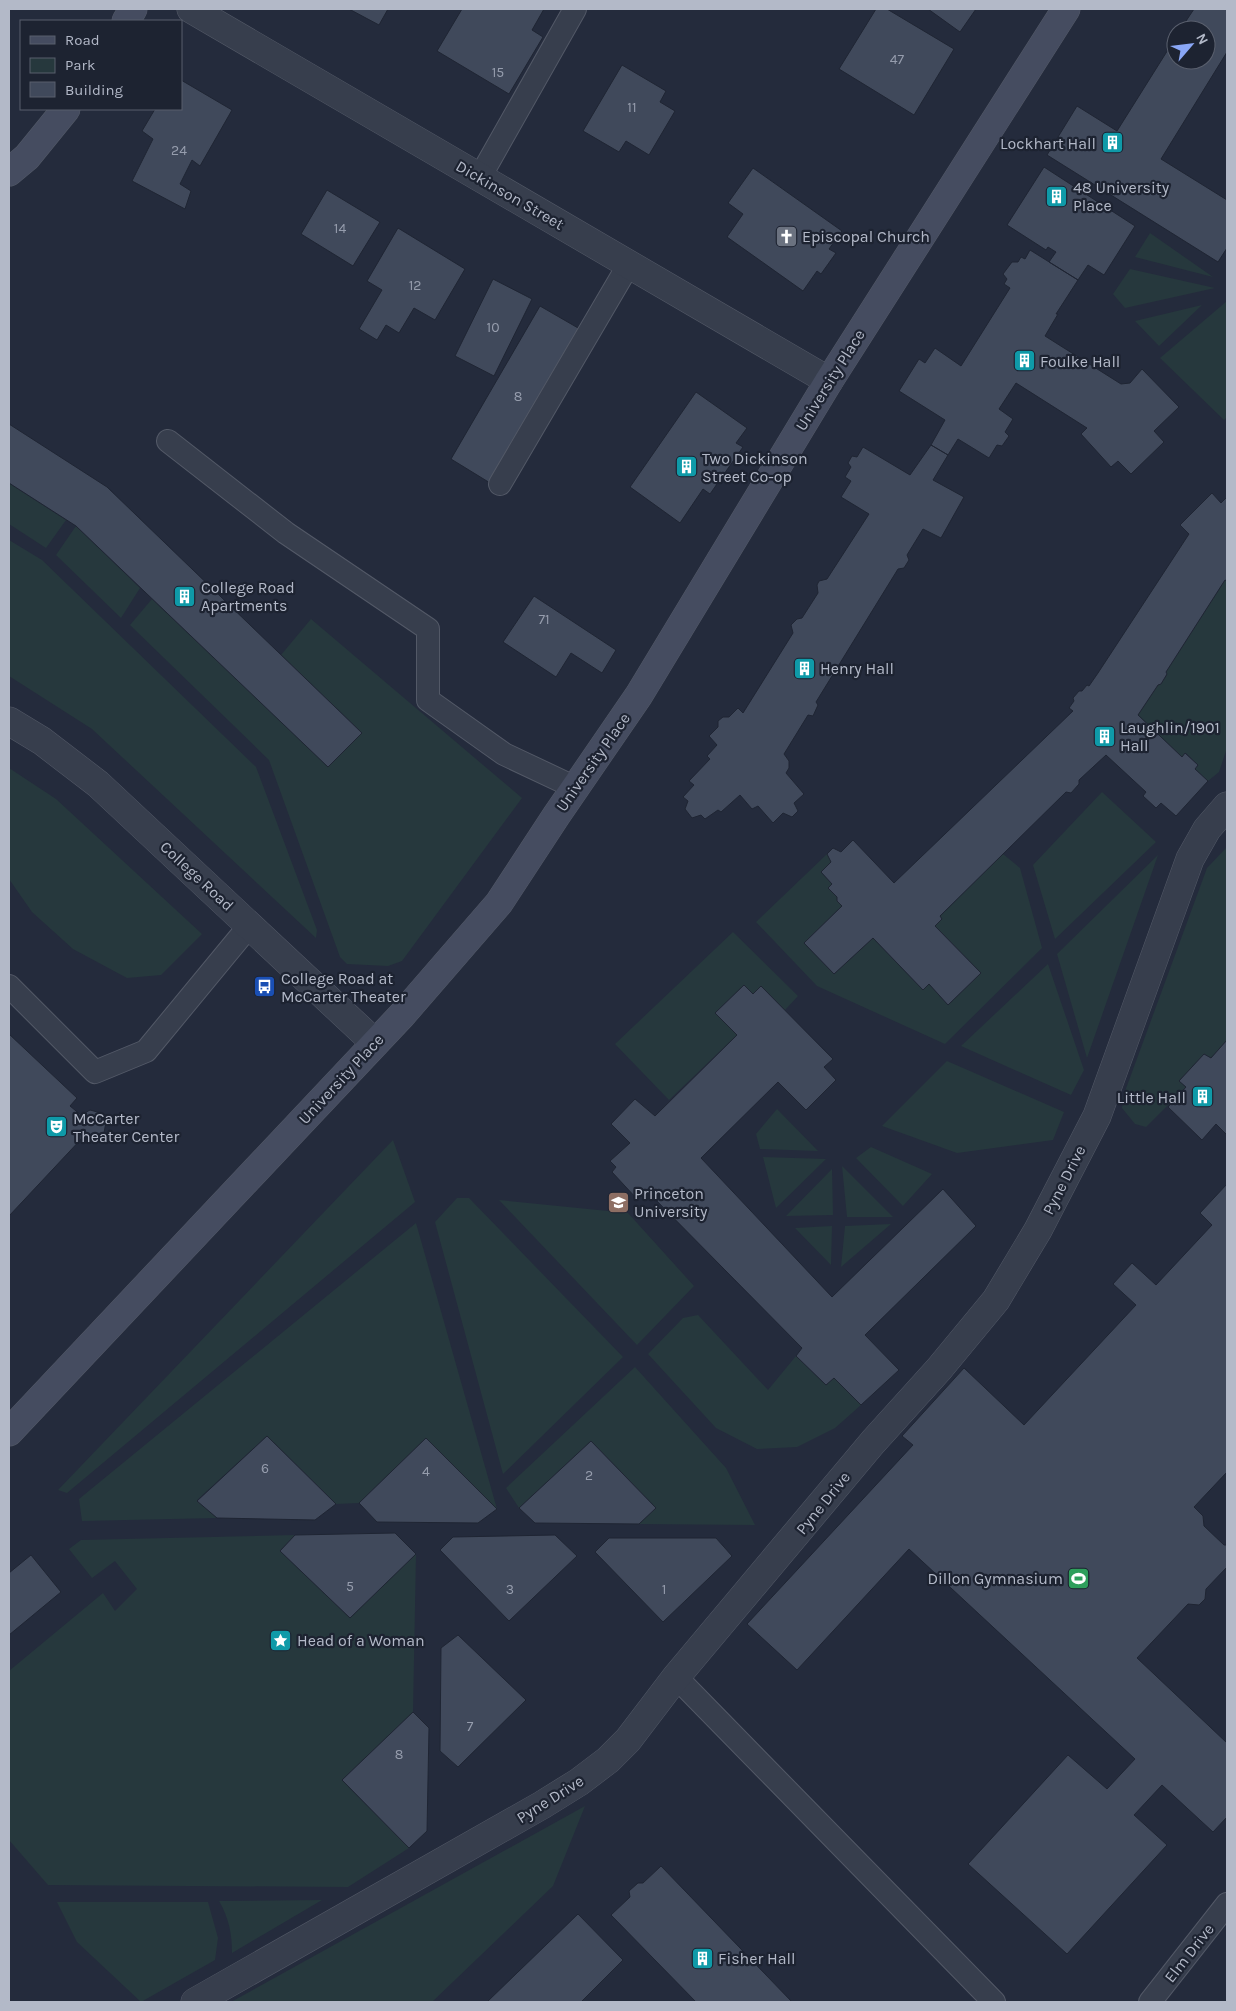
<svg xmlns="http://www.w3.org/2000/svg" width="1236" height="2011" viewBox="0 0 1236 2011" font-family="Karla,sans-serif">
	<rect width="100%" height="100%" fill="#242b3c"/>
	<path fill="#26383d" d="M1150,233L1213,277L1135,257Z
		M1130,269L1215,288L1125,308L1113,294Z
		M1227,301V417L1224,420L1160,358Z
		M1202,305L1159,346L1135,321Z
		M9,483L66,520L46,548L9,524Z
		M76,526L140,588L121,618L56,555Z
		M9,540L42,560L256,767L317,930L316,938L92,729L9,676Z
		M1225,580L1227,581V748L1219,772L1208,781L1195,769L1198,765L1186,753L1182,757L1138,715L1158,685L1161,684L1167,675L1166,672Z
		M152,599L328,766L362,733L281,655L311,619L522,798L402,961L388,966L347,964L340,957L269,760L130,625Z
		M9,768L56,799L202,934L161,975L127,978L73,949L32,912L9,879Z
		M1102,792L1156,842L1055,939L1033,865Z
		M1227,847V1040L1211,1058L1204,1054L1179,1081L1186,1087L1146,1127L1135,1124L1122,1108L1124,1094L1207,868Z
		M827,854L831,862L821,872L832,884L828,888L837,897V901L842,906L804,943L834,974L873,938L923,990L929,984L948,1005L981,973L935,926L942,919L940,916L1003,854L1020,868L1042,948L945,1044L817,986L756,922Z
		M1158,855L1087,1058L1057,954Z
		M733,932L798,996L785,1010L761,986L753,994L744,985L715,1013L737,1035L669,1100L615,1044Z
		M1048,964L1084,1070L1071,1095L961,1046Z
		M947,1061L1064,1112L1053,1140L957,1153L882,1126Z
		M777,1109L818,1151L760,1149L756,1134Z
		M393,1140L415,1202L67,1493L58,1490Z
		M871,1147L932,1174L903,1206L856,1158Z
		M763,1157L826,1159L776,1208Z
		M842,1166L893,1217H847Z
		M832,1169L833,1215L786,1216Z
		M457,1198H469L623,1357L503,1474L435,1222Z
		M499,1200L628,1213L694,1286L637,1345Z
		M416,1223L497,1509L426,1438L359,1503L336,1504L267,1436L197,1500L217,1518L82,1521L79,1499Z
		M891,1224L841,1267L845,1226Z
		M832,1226L831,1265L795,1228Z
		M698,1315L768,1390L796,1356L826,1385L834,1378L861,1405L835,1428L797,1447L757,1449L716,1428L648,1354L683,1318Z
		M635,1367L726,1468L755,1525L639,1524L656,1508L591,1441L519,1508L506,1488Z
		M295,1535L280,1551L350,1618L416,1554L413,1712L342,1780L409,1848L348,1887L48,1885L9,1840V1671L103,1593L115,1611L137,1589L115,1561L92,1578L69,1549L81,1540Z
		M585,1806L553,1886L432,2002H231Z
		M322,1900L232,1953C232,1934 229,1918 219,1901Z
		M57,1902H208L218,1938L215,1960L141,2002L77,1942Z"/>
	<path fill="#40495b" stroke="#1f2533" d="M349,9H388L379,25Z
		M462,9H544L532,30L543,37L509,94L437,51Z
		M876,9H887L954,49L914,115L839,69Z
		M928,9H976L960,32Z
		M1194,9H1227V52L1161,159L1227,200V248L1218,262L1047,155L1077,106L1117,131L1176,37V60H1206V30H1180Z
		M622,65L666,91L660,102L675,111L649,155L626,141L619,152L583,131Z
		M181,80L232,110L200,166L192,160L180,184L191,191L185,209L132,181L153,139L142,131L155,109H181Z
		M1044,167L1135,226L1104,275L1088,265L1078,280L1049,262L1056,252L1048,247L1046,250L1007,225Z
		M753,168L842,231L829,249L836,253L821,274L817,271L803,291L727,237L743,214L728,203Z
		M327,190L380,222L353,266L301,234Z
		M398,228L465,269L435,320L414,308L399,333L386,325L377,340L359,329L382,290L367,281Z
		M1030,250L1078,280L1056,314H1058L1045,336L1121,384L1130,383L1142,369L1179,407L1154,431L1164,442L1131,474L1118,461L1111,467L1081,434L1087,428L1016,383L999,409L1013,419L1005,432L1009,436L1002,446L997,445L989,458L958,439L948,455L931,445L945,420L899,391L919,359L925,363L935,348L961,366L1010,288L1004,284L1007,279L1003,274L1012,262H1018L1021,257L1025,259Z
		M493,279L532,299L494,376L455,356Z
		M540,306L585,332L495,486L451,459Z
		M696,392L747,428L736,443L743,447L710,494L703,489L680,523L630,487Z
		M9,424L107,487L362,733L328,767L76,526L9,483Z
		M931,445L948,455L933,480L964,497L941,538L923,529L907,555L909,560L904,568L898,569L816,702L818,705L813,716L808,715L784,754L789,761V768L786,773L804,794L794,803L798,811L792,817L783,813L773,823L758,806L752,809L740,795L721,812L718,810L705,819L701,815L692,818L685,809L688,801L683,797L694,785L689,781L710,759L707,756L717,745L709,736L718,727V721L723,717H729L738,708L743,713L793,633L791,625L797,619L802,618L818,593L817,585L819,581L827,579L869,514L841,497L851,481L845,477L851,467L848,463L852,456L857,457L863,447L910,475Z
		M1212,493L1221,503L1227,497V581L1225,580L1166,672L1167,674L1161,684L1158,685L1138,715L1182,757L1185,753L1198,765L1195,769L1208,781L1176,816L1161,803L1156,808L1143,796L1146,792L1106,755L1079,780V784L1071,793L1066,792L940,916L942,919L935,926L981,973L948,1005L929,984L923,990L873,938L834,974L804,943L842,906L837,901V897L828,888L832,884L821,872L831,862L827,854L833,848L841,852L853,840L894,883L1073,711L1069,708L1074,701L1073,698L1079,691H1082L1087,685L1089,686L1098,673L1189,534L1180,525Z
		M534,596L616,650L602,673L571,653L556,677L503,642Z
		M744,985L753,994L761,986L833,1059L824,1067L836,1080L806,1110L778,1082L701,1158L832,1297L943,1189L976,1226L865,1335L899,1370L861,1405L834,1378L826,1385L796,1356L802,1348L646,1190L637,1199L612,1172L616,1167L610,1161L630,1143L611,1124L635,1099L655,1116L737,1035L715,1013Z
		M9,1034L77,1098L70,1106L81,1115L90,1110L101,1113L106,1122L104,1133L94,1139L84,1136L9,1216Z
		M1227,1040V1135L1216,1124L1202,1140L1168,1107L1186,1087L1179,1081L1204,1054L1211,1058Z
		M1227,1184V1472L1194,1507L1203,1516L1204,1526L1224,1545H1227V1567L1206,1589L1205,1599L1199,1605L1188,1604L1137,1658L1227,1743V1817L1213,1832L1162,1785L1134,1815L1167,1845L1067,1954L968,1864L1068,1755L1107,1789L1135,1759L909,1549L797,1670L747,1624L913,1445L902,1436L964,1368L1024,1425L1136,1305L1113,1284L1132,1263L1156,1285L1212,1225L1200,1213Z
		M267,1436L336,1504L315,1520L217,1518L197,1501Z
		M426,1438L497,1509L478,1523L377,1522L359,1503Z
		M591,1441L656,1508L639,1524L535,1523L519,1508Z
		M395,1533L416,1554L350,1618L280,1551L295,1535Z
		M555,1535L577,1556L509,1621L440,1550L453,1537Z
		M609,1538H716L732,1556L663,1622L595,1552Z
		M31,1555L61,1592L9,1635V1573Z
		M458,1635L526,1700L458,1767L440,1751L441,1648Z
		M413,1712L429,1728L427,1831L409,1848L342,1780Z
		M661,1866L792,2002H696L611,1915L630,1897L629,1891L638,1883H643Z
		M578,1914L623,1960L581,2002H487Z"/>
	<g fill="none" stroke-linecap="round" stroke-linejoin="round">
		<defs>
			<path id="lane" d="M480,177L575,9
				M168,441L286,533L428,629V700L504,754L576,788
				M500,484L629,264
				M9,986L95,1072L146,1051L250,925
				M676,1677L994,2002
				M1150,2002L1227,1904"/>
			<path id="street" d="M191,9L829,381
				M9,721L42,741L98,784L375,1043
				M195,2002L542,1805L579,1782L608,1760L628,1740L676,1677L873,1442L939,1369L996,1300L1038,1230L1097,1116L1190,859L1207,829L1227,806"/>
			<path id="secondary" d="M126,21L133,9
				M9,172L27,157L66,109
				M9,1432L402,1015L499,903L556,816L639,695L829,381L1066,9"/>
		</defs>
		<use href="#lane" stroke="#535967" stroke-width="24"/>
		<use href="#street" stroke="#535967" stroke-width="29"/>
		<use href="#secondary" stroke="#535967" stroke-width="29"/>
		<use href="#lane" stroke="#373e4d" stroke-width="22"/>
		<use href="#street" stroke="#373e4d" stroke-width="28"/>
		<use href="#secondary" stroke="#454c60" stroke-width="28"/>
	</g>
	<defs>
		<symbol id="building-square" viewBox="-11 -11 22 22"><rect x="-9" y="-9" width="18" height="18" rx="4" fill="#0f9aa8" stroke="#1d2331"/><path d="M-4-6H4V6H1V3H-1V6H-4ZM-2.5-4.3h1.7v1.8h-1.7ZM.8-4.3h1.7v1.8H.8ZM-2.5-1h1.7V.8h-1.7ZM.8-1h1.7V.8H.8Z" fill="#fff"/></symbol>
		<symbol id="church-square" viewBox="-11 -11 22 22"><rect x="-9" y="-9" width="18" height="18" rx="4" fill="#6b7280" stroke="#1d2331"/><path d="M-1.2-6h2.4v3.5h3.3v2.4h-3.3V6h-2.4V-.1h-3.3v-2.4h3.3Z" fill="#fff"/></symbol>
		<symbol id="bus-square" viewBox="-11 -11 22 22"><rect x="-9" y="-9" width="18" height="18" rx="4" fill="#1a4fb4" stroke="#1d2331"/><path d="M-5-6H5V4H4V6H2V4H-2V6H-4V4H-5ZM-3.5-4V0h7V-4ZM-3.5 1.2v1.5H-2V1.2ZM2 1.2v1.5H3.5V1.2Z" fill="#fff"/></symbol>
		<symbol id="theatre-square" viewBox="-11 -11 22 22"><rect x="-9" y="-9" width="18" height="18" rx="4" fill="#0f9aa8" stroke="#1d2331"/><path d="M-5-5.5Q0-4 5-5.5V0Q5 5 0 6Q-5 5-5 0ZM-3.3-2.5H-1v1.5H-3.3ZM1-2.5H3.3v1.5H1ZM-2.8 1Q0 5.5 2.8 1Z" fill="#fff"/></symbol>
		<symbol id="university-square" viewBox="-11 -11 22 22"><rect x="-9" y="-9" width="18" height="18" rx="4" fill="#8d6e63" stroke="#1d2331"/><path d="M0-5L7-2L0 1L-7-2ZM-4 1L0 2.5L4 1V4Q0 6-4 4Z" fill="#fff"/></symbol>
		<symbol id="stadium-square" viewBox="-11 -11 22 22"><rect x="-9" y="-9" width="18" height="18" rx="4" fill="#2e9e5b" stroke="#1d2331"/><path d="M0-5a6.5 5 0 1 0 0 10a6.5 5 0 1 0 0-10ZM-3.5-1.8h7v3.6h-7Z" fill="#fff"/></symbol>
		<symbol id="sight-square" viewBox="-11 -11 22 22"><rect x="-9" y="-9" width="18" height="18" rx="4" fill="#0f9aa8" stroke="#1d2331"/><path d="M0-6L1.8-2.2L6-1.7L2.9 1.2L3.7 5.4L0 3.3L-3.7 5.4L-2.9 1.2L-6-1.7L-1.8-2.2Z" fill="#fff"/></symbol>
	</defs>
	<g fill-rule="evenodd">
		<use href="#building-square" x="1100" y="130" width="25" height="25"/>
		<use href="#building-square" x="1044" y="184" width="25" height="25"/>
		<use href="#church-square" x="774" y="224" width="25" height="25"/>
		<use href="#building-square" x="1012" y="348" width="25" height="25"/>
		<use href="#building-square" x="674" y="454" width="25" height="25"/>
		<use href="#building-square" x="172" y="584" width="25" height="25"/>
		<use href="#building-square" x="792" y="656" width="25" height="25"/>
		<use href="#building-square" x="1092" y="724" width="25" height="25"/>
		<use href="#bus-square" x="252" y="974" width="25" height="25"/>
		<use href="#building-square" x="1190" y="1084" width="25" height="25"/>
		<use href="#theatre-square" x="44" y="1114" width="25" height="25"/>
		<use href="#university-square" x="606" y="1190" width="25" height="25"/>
		<use href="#stadium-square" x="1066" y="1566" width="25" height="25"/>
		<use href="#sight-square" x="268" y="1628" width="25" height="25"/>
		<use href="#building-square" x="690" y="1946" width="25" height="25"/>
	</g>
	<g text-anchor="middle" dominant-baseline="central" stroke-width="4.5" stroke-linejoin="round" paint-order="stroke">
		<g font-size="14" fill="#969dad">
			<text x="897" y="59">47</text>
			<text x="498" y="72">15</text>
			<text x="632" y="107">11</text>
			<text x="179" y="150">24</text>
			<text x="340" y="228">14</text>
			<text x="415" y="285">12</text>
			<text x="493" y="327">10</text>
			<text x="518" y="396">8</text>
			<text x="544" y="619">71</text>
			<text x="265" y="1468">6</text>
			<text x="426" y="1471">4</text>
			<text x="589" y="1475">2</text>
			<text x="350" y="1586">5</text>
			<text x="510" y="1589">3</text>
			<text x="664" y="1589">1</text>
			<text x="470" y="1726">7</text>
			<text x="399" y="1754">8</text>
		</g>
		<g font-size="16" fill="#b3b9c8" stroke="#1d2331" text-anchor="start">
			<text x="1096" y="143" text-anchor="end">Lockhart Hall</text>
			<text x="1073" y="187">48 University<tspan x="1073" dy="18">Place</tspan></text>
			<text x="802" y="236">Episcopal Church</text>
			<text x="1040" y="361">Foulke Hall</text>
			<text x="702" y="458">Two Dickinson<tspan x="702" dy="18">Street Co-op</tspan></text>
			<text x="201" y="587">College Road<tspan x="201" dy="18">Apartments</tspan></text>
			<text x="820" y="668">Henry Hall</text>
			<text x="1120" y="727">Laughlin/1901<tspan x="1120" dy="18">Hall</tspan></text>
			<text x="281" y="978">College Road at<tspan x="281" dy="18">McCarter Theater</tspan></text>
			<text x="1186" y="1097" text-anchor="end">Little Hall</text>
			<text x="73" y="1118">McCarter<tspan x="73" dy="18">Theater Center</tspan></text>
			<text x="634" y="1193">Princeton<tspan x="634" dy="18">University</tspan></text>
			<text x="1063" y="1578" text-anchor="end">Dillon Gymnasium</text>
			<text x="297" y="1640">Head of a Woman</text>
			<text x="718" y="1958">Fisher Hall</text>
		</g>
		<g font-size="16" fill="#b3b9c8" stroke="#1d2331">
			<text transform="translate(510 195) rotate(30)">Dickinson Street</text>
			<text transform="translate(830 380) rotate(-58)">University Place</text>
			<text transform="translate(593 762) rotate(-55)">University Place</text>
			<text transform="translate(197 876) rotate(43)">College Road</text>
			<text transform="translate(341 1079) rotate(-47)">University Place</text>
			<text transform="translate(1064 1180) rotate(-63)">Pyne Drive</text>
			<text transform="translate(823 1503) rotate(-51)">Pyne Drive</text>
			<text transform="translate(550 1799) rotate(-32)">Pyne Drive</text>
			<text transform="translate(1189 1953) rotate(-52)">Elm Drive</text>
		</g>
	</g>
	<rect width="1236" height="2011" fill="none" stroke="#b3b9c8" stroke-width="20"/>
	<rect x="20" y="20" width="162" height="90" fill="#1d2331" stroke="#595f6d"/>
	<rect x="30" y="36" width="25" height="8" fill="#454c60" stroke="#595f6d"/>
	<text x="65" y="45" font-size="15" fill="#b3b9c8">Road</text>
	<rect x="30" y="58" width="25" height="15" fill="#26383d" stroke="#595f6d"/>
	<text x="65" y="70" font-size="15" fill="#b3b9c8">Park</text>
	<rect x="30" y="82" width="25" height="15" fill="#40495b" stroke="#595f6d"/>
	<text x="65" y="95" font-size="15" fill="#b3b9c8">Building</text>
	<g transform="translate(1191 45) rotate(62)"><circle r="24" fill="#1d2331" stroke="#595f6d"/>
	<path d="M0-4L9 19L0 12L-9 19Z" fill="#8aa7f6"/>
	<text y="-8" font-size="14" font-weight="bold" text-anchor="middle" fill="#b3b9c8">N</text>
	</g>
</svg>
